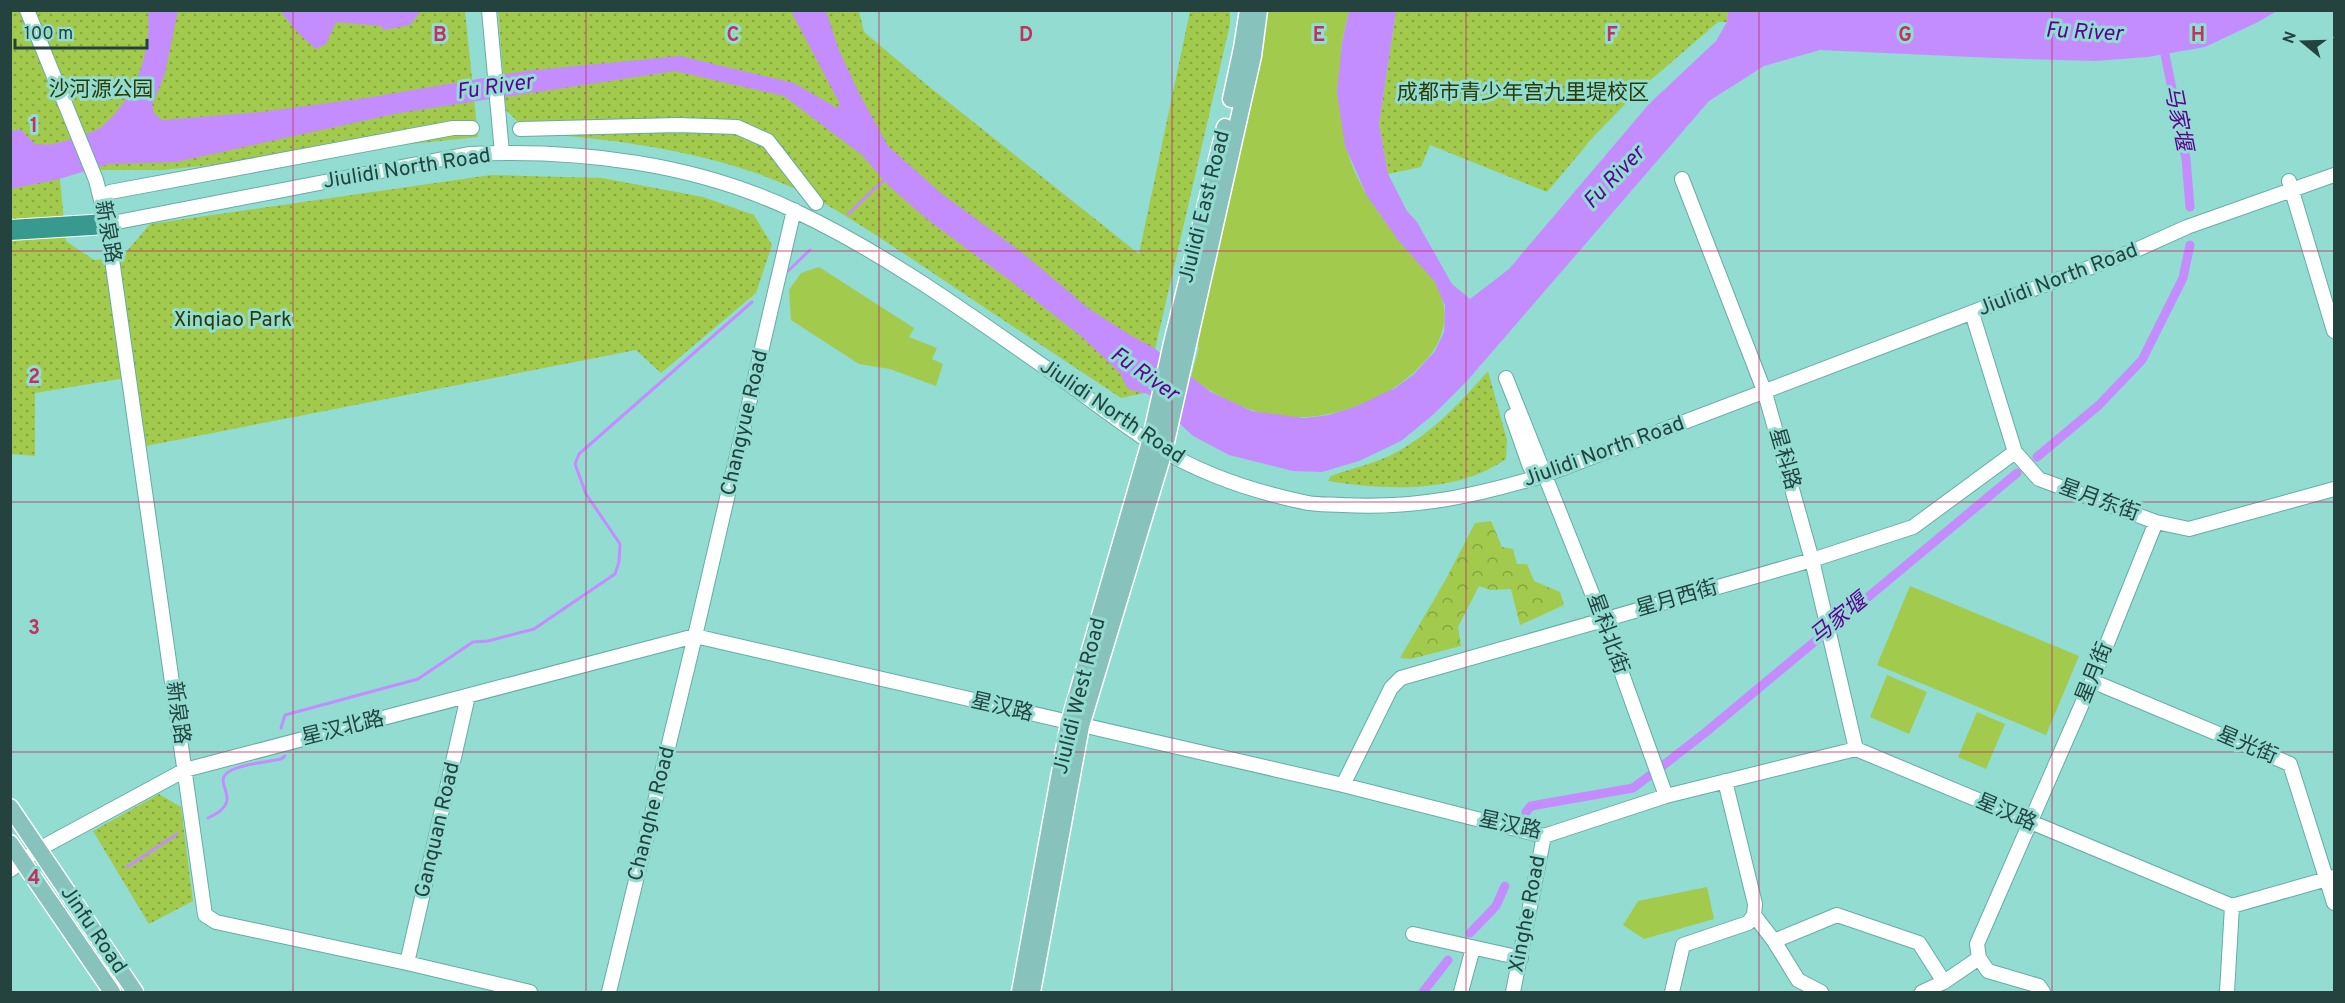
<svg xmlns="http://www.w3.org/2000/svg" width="2345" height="1003" viewBox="0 0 2345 1003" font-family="Overpass,'Noto Sans SC',sans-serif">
	<defs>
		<pattern id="forest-crowns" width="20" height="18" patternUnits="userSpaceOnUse" patternTransform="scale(1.5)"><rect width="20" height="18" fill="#a2ca4d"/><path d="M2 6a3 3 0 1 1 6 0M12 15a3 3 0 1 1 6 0" fill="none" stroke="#84a641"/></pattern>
		<pattern id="park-dots" width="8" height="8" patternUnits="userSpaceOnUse" patternTransform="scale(1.5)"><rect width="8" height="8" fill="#a2ca4d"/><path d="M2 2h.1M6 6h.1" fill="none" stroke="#84a641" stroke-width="1.8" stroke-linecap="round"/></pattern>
	</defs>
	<rect width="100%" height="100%" fill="#92dcd2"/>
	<path fill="#a2ca4d" d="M1267,11H1349C1347,21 1344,31 1342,42C1339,63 1343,88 1344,110C1345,121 1343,135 1346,146C1354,180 1376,210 1397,237C1408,253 1425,266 1435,282C1451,309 1446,339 1425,361C1404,385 1376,401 1345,410C1287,427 1238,413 1191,377L1199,348L1194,339Z
		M819,267L914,328L909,337L937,348L932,359L943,364L936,386L890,369L859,364L791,320L789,290L801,273Z
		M1910,586L2079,656L2046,735L1877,665Z
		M1887,675L1927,692L1909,734L1870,717Z
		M1977,712L2005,724L1986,769L1958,757Z
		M1707,887L1714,919L1644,939L1623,925L1638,901Z"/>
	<path fill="url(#forest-crowns)" d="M1491,521L1502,547L1513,549L1517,564H1527L1534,581L1560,592L1564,605L1520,625L1511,589L1491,590L1479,586L1458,627L1461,646L1411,659L1400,658L1446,579L1475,523Z"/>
	<path fill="url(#park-dots)" d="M10,11H465L478,137L163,170H59L66,241L94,260L121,258L150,224L491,175L602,178L703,197L754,215L772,245L756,293L661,373L636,350L146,446L132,377L35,393V456L11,454Z
		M498,11H859L864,32L927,85L1139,254L1190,11H1230V24L1145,393L1121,398C1061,358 1000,318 939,277C898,250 856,220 812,197C729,154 622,139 529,133L506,110Z
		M1396,11H1728L1727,22H1718L1639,90L1594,136L1547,192L1430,145L1421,167L1388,174L1379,124Z
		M1488,371L1507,440L1506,459C1456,494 1386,490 1328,481L1331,476C1352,468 1378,463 1397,452C1433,432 1461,402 1488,371Z
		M159,794L181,807L193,901L149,924L93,831Z"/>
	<path fill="#c48dff" d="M178,10L165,73L152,106L154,113L162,120L261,112L366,98L525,71L680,56L794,83L837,108L840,104L791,11H826L839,50L860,95L888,146L942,194L1024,254L1088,308L1130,335L1154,348L1211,392L1252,411L1304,418L1329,415L1357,406L1395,388L1413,375L1435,351L1444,332L1445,306L1435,282L1398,240L1367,196L1345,146L1337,92L1342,43L1349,11H1396L1379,124L1388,174L1407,211L1417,222L1452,284L1470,299L1509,269L1649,104L1716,41L1727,22L1728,11H2277L2256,23L2205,47L2148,57L2095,61L1994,58L1820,50L1764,66L1709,101L1467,381L1434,414L1401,441L1359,461L1322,472L1293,471L1229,455L1193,436L1148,394L1128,389L1120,373L1082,337L1012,282L928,220L889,186L862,155L784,96L675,71L399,113L176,162L109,164L59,179L11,189V131L20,129L35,144C41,144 48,145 53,144C64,142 93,133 101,127C135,100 152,52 148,11Z
		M280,11H421L410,25L383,30L381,26L336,22L326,44L316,49L301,36Z"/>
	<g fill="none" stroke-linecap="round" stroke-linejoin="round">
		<path stroke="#c48dff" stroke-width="3" d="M848,214L886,178
			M788,271L810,250
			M281,728L285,715L418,679L473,642L488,641L534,629L615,574L619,562L620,544L586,494L575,464L579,454L752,302
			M208,818C249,799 208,783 230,771C241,764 267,762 281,759L285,756
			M127,867L177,834"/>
		<path stroke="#c48dff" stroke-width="9" d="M2163,44L2186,159L2190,207
			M2037,457L2099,405L2142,360L2183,278L2190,245
			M1661,767L1706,732L2017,473
			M1526,812L1531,806L1633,788L1649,776
			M1470,933L1496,906L1505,886
			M1423,992L1448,960"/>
		<defs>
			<path id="minor" d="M27,10L96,180L107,224L205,915L216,922L407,963L530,992
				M489,10L502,153
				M520,129L678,125L737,127L768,141L816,203
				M1682,179L1765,393L1812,560L1856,749
				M2289,181L2334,331
				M110,192L453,128H472
				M107,224L469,154C579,149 695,163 795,211C889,255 974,318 1059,377C1093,401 1129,430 1164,451C1207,476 1259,493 1308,503C1319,505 1331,504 1343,505C1416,509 1475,496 1545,475L2136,250L2187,227L2334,175
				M1972,313L2015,452L2039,479L2156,522L2189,529L2334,489
				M1506,378L1603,621L1666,796
				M1512,416L1530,467L1545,475
				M2092,681L2290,764L2334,903
				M1343,785L1391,688L1401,678L1812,560L1913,527L2015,452
				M10,870L39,849L185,770L695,636L1343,785L1544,836L1666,796L1856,749L2232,906L2334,877
				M1754,915L1774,941L1798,980L1821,992
				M1413,934L1521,958
				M1774,941L1837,915L1919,943L1944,982
				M407,963L468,696
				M609,992L695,636L794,210
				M1461,992L1473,948
				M1513,992L1544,836
				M1672,992L1683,945L1748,923L1754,915L1755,904L1725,781
				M1922,992L1944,982L1979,958
				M2043,992L2039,986L1988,971L1979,958L1977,944L2092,681L2156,522
				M2227,992L2232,906"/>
			<path id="major" d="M1231,99L1242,48L1248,10
				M10,807L135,992
				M10,843L112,992
				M1020,992L1069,723L1150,442L1172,343L1225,127
				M1032,992L1081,726L1164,451L1253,56L1259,10"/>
			<path id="highway" d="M10,230L107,224"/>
		</defs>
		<use href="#minor" stroke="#65ada4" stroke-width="16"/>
		<use href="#major" stroke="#fff" stroke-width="19"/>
		<use href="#highway" stroke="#fff" stroke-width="22"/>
		<use href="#minor" stroke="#fff" stroke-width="14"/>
		<use href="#major" stroke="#88c2bc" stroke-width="16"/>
		<use href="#highway" stroke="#389a8f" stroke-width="20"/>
	</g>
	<path fill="none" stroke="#bf3262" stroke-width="1.5" stroke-opacity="0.55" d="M293,10V992M586,10V992M879,10V992M1172,10V992M1466,10V992M1759,10V992M2052,10V992M10,251H2334M10,502H2334M10,752H2334"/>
	<g text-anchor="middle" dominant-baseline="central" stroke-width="6" stroke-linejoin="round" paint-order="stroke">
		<g font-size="21" fill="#2b3b03" stroke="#92dcd2">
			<text x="101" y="90">沙河源公园</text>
			<text x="1523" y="93">成都市青少年宫九里堤校区</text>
			<text x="233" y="320">Xinqiao Park</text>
		</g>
		<g font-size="21" fill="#24423e" stroke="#92dcd2">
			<text transform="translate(407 169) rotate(-9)">Jiulidi North Road</text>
			<text transform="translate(1205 207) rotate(-76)">Jiulidi East Road</text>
			<text transform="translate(107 232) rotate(80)">新泉路</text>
			<text transform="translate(2058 280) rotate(-21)">Jiulidi North Road</text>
			<text transform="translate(1112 412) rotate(34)">Jiulidi North Road</text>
			<text transform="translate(745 423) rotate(-77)">Changyue Road</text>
			<text transform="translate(1604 452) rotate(-20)">Jiulidi North Road</text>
			<text transform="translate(1784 459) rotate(74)">星科路</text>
			<text transform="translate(2099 501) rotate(20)">星月东街</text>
			<text transform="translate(1677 599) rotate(-16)">星月西街</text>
			<text transform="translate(1607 634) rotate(70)">星科北街</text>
			<text transform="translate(2095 673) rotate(-68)">星月街</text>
			<text transform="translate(1080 696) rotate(-76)">Jiulidi West Road</text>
			<text transform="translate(1002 708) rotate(13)">星汉路</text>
			<text transform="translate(177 713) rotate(82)">新泉路</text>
			<text transform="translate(343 729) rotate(-14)">星汉北路</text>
			<text transform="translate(2247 746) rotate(23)">星光街</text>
			<text transform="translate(2006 813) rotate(23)">星汉路</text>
			<text transform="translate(652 814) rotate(-76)">Changhe Road</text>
			<text transform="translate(1510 826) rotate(12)">星汉路</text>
			<text transform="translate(438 830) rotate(-77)">Ganquan Road</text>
			<text transform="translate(1528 914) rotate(-79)">Xinghe Road</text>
			<text transform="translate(93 930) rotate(56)">Jinfu Road</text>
		</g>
		<g font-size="22" font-style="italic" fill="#5d0194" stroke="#92dcd2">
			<text transform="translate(2084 33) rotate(3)">Fu River</text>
			<text transform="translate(495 88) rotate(-8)">Fu River</text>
			<text transform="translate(2177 118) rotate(79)">马家堰</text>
			<text transform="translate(1615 178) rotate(-46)">Fu River</text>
			<text transform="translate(1144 375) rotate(35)">Fu River</text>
			<text transform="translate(1839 620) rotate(-39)">马家堰</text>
		</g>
	</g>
	<g font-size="20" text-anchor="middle" font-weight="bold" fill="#bf3262" stroke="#92dcd2" stroke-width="6" stroke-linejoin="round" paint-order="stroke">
		<text x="440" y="41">B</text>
		<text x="733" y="41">C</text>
		<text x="1026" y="41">D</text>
		<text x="1319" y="41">E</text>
		<text x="1612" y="41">F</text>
		<text x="1905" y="41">G</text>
		<text x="2198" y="41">H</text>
		<text x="34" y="132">1</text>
		<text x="34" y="383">2</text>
		<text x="34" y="634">3</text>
		<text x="34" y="884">4</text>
	</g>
	<rect width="2345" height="1003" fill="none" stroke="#24423e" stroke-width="24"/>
	<g transform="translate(2303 42) rotate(289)" stroke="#92dcd2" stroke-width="4.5" paint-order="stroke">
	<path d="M0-4.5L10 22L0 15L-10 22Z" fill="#24423e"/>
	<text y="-9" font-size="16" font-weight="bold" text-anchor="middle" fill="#24423e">N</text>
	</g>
	<path d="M15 39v9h132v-9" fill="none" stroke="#24423e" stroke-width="3"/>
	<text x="24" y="39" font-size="18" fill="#24423e" stroke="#92dcd2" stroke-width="4.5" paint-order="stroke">100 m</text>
</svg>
